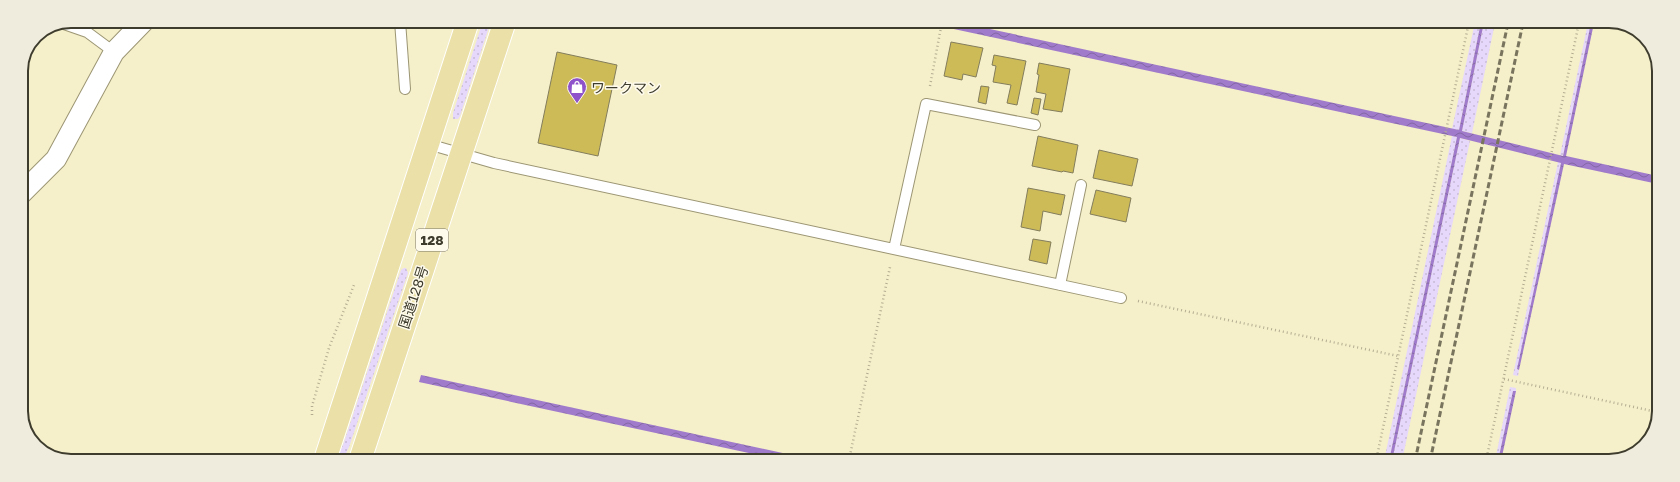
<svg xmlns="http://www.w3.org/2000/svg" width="1680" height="482" viewBox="0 0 1680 482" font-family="'Golos Text','Noto Sans JP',sans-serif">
	<defs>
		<pattern id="grass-dots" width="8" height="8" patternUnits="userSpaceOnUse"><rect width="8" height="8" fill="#e6d8fb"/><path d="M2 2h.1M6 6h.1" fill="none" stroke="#c6bad7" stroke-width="1.8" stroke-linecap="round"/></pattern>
		<pattern id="water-waves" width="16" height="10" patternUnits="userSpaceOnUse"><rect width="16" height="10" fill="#a07bcb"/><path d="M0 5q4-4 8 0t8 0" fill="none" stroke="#8466a5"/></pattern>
	</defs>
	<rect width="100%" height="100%" fill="#f5efca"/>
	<path fill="url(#grass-dots)" d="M483,21H491L460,116L458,119H453V113Z
		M1475,22H1481L1459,130L1452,129Z
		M1484,22L1495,23L1472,133L1462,131Z
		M1588,23H1591L1563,156L1560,155Z
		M1452,136L1457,137L1389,461H1384Z
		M1460,138L1470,141L1402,461H1392Z
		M1558,162L1561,163L1517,370H1519L1518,376L1513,375Z
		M404,268H406L408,273L349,447L343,460H337L344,442L401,270Z
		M1510,387L1516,388V391H1513L1498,461H1495Z"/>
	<path fill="url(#water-waves)" d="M921,22H957L1459,130L1481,22H1484L1462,131L1563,156L1591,23H1594L1566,156L1658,176V184L1564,164L1519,370L1517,369L1561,163L1460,138L1392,461H1389L1457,137Z
		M421,375L815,460H781L419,382Z
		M1513,391H1516L1501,461H1498Z"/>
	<path fill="#cdbb57" stroke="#837d5c" d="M951,42L983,48L976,77L963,74L962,80L944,76Z
		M557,52L617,65L598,156L538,143Z
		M994,55L1026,61L1017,105L1007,103L1011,85L993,82L996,66L992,65Z
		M1039,63L1070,69L1062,112L1043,109L1046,94L1036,92L1039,75L1037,74Z
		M981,86L989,87L986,104L978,102Z
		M1034,98L1041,99L1038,115L1031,113Z
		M1038,136L1078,145L1073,173L1063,171L1062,172L1032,166Z
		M1099,150L1138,159L1132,186L1093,178Z
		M1028,188L1065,195L1061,215L1043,211L1040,231L1021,227Z
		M1096,190L1131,198L1126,222L1090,214Z
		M1033,239L1051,242L1047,264L1029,260Z"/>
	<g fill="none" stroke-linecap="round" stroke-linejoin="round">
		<defs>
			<path id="service" d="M400,21L405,89
				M64,24L87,32L114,52
				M428,144L494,163L1121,298
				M894,249L926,104L1035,125
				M1060,285L1081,185"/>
			<path id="minor" d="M21,194L56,159L114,52L144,21"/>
			<path id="trunk" d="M325,460L468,21
				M360,460L505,21"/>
		</defs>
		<use href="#service" stroke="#9c9674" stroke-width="12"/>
		<use href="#minor" stroke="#9c9674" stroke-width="22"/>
		<use href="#trunk" stroke="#fff" stroke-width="24"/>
		<path stroke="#b3ae91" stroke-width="2.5" stroke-dasharray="1 3" stroke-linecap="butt" d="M930,86L942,22
			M1138,301L1398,356
			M1504,379L1657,412
			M312,415V406L329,348L354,285
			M849,460L890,267
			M1376,461L1469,22
			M1486,461L1579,23"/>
		<use href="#service" stroke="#fff" stroke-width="10"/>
		<use href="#minor" stroke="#fff" stroke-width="20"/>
		<use href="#trunk" stroke="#eae0a8" stroke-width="22"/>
		<path stroke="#78745e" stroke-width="3" stroke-dasharray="6 3" stroke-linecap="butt" d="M1415,461L1508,23
			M1430,461L1523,23"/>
	</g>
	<defs>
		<symbol id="shop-pin" viewBox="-11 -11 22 30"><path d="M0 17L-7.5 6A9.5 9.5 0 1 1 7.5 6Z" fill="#8e53ca" stroke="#fefbed"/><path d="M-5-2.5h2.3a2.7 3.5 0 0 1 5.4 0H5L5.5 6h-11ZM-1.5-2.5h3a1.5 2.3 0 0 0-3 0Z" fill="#fff"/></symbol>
	</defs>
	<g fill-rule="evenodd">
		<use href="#shop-pin" x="566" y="76" width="22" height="30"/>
	</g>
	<g text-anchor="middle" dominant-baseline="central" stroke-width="3" stroke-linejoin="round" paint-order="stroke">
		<rect fill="#fefbed" stroke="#787567" stroke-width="1" x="416" y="229" width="32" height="22" rx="3"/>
		<g font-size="13" font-weight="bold" fill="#3e3c2d">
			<text x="432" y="240">128</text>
		</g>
		<g font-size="14" fill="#3e3c2d" stroke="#fefbed" text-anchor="start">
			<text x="591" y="87">ワークマン</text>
		</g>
		<g font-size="14" fill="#3e3c2d" stroke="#fefbed">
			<text transform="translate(413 297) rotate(-72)">国道128号</text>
		</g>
	</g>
	<path d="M0 0H1680V482H0ZM71 28H1609A43 43 0 0 1 1652 71V411A43 43 0 0 1 1609 454H71A43 43 0 0 1 28 411V71A43 43 0 0 1 71 28Z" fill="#efecde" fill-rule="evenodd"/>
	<path fill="none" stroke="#3e3c2d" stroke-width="2" d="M71 28H1609A43 43 0 0 1 1652 71V411A43 43 0 0 1 1609 454H71A43 43 0 0 1 28 411V71A43 43 0 0 1 71 28Z"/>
</svg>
